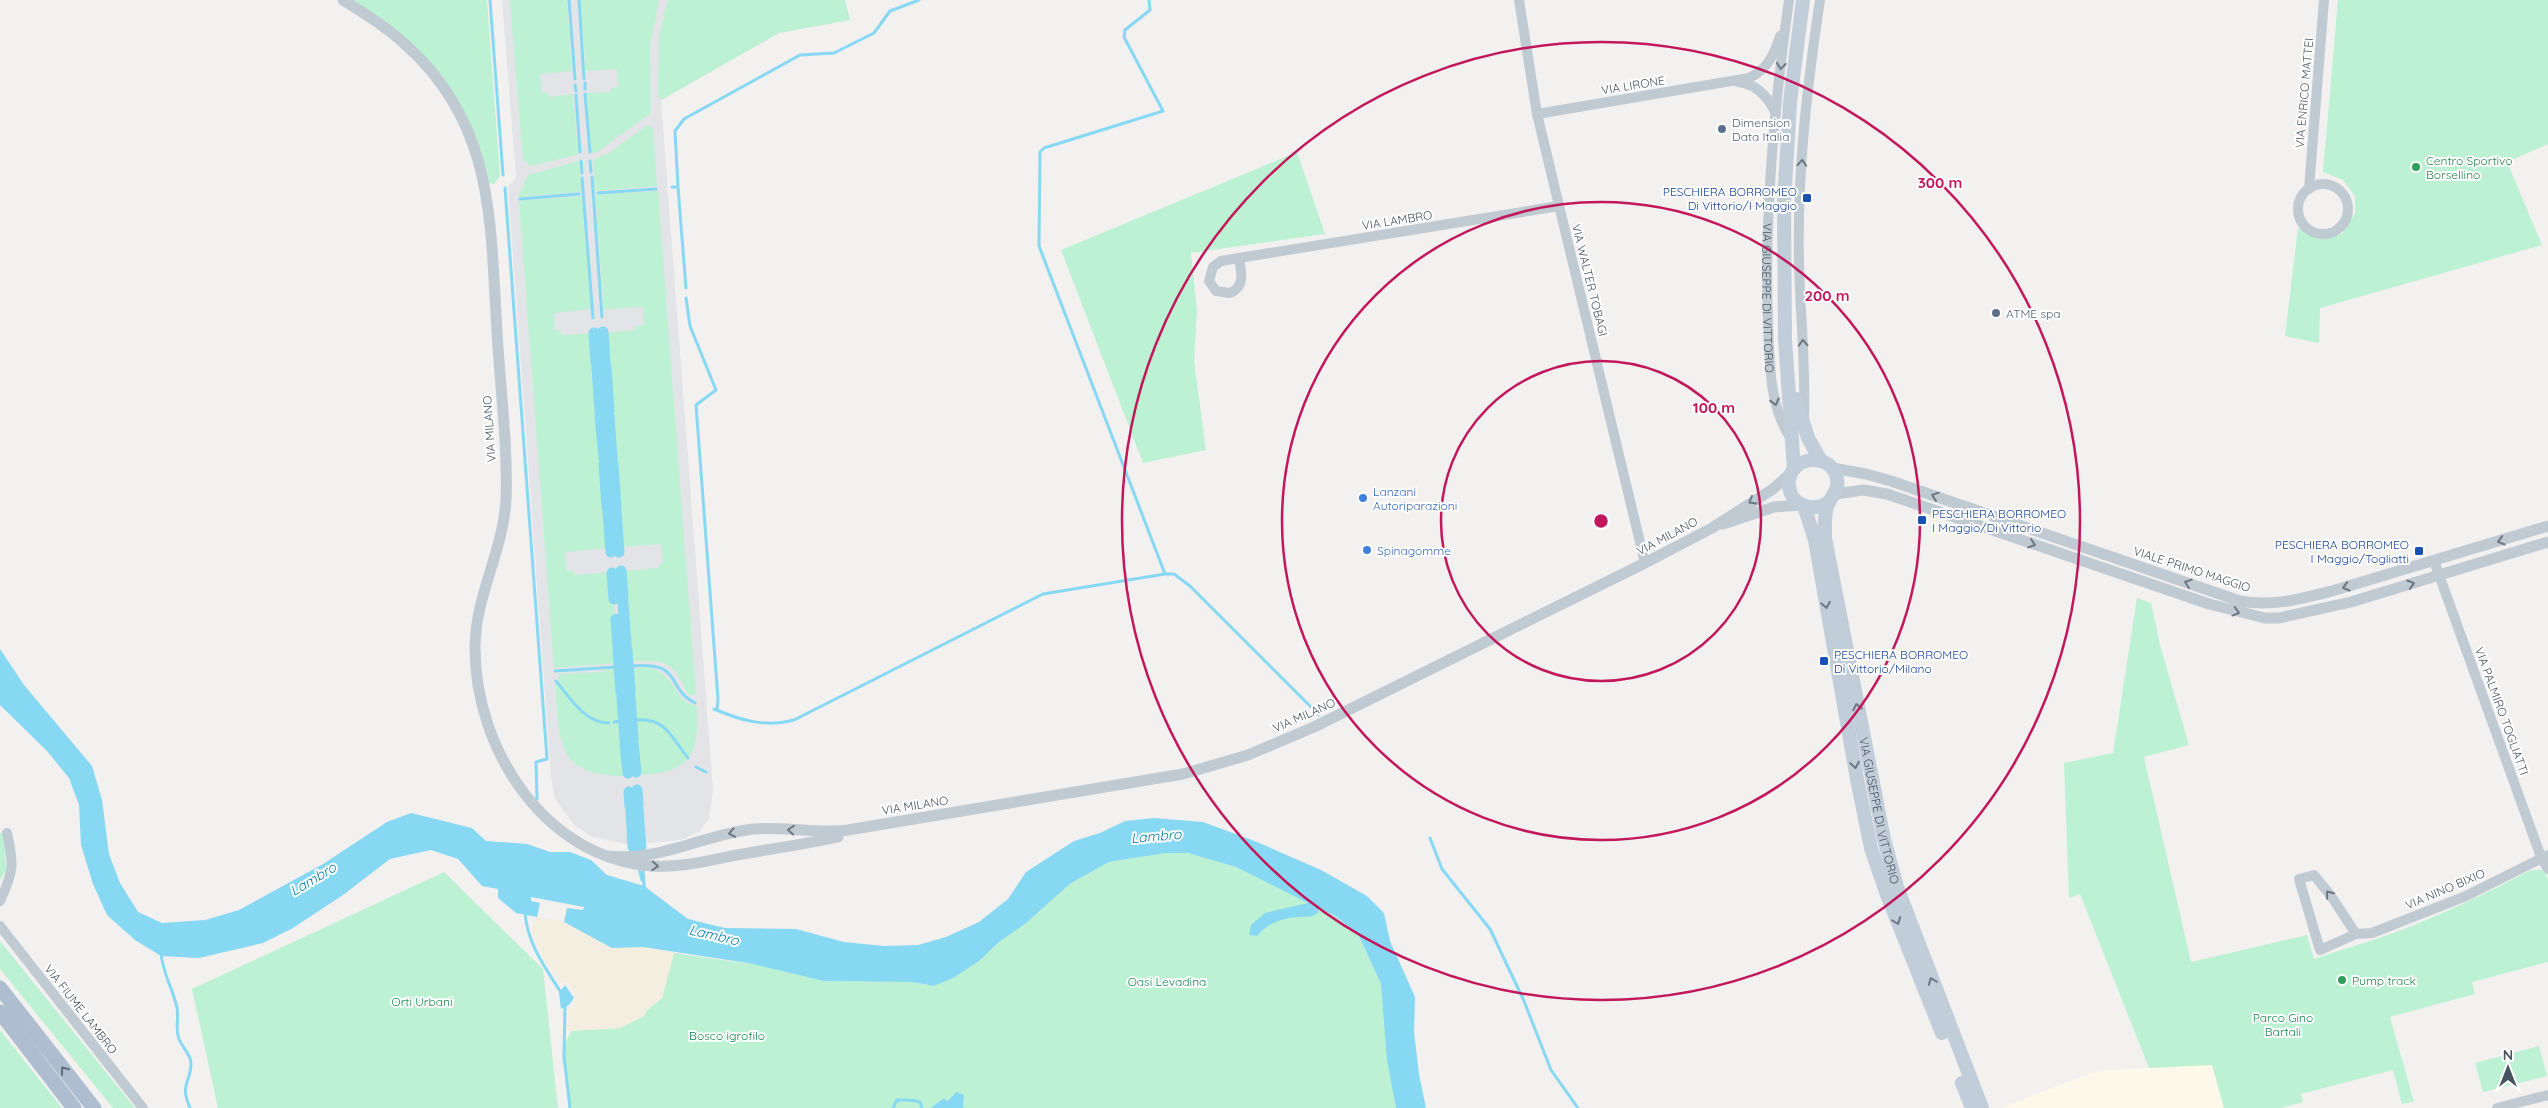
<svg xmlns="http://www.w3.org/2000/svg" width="2548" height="1108" viewBox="0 0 2548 1108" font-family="Quicksand,sans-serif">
	<rect width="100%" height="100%" fill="#f3f0f0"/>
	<path fill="#fdf8e9" d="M2213,1064L2224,1108H2001L2096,1071Z"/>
	<path fill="#e2e4e8" d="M502,0H845L850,20L779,33L661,100L713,789L709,819L699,832L680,840L629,845L591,836L574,825L555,799L551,777L508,187L516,177Z"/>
	<path fill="#bcf2d3" d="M347,0H487L500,176L494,184L488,183L480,150L468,120L453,94Z
		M510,0H567L572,71L540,74L542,93L548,92L549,97L573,94L578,154L576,155L531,166L523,160Z
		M580,0H659L650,47L651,113L597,152L591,153L587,93L611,92V88L618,87L617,69L586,71Z
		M668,0H845L850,20L779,33L661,100L658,96L659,37Z
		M2338,0H2548V144L2507,162L2542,245L2320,308L2319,343L2285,336L2298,228L2318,239L2342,234L2355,213V196L2343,180L2323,172Z
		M646,126L651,127L653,130L657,186L595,191L593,160L609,153Z
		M1297,152L1325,234L1191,253L1197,311L1194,361L1206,450L1143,463L1061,250Z
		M579,161L581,192L518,197L528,175Z
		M658,191L696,695H689C683,687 681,678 675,671C665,658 646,661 631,661L624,571L659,568V564L663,563L661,544L622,547L605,333L635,330V326L644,325L643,307L604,309L595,195Z
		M582,196L591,309L554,313L555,330H561V335L592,333L609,548L565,552L567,571H573L574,575L611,572L618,663L554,668L519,201Z
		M2137,598L2151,603L2160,645L2189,745L2144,757L2191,962L2307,935L2314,959C2334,952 2355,946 2376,939C2430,921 2481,896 2531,870H2544L2548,880V962L2472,982L2475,994L2390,1017L2414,1102L2402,1104L2393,1070L2301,1094L2303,1102L2281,1108H2224L2212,1065L2149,1068L2080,894L2069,898L2064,763L2113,753Z
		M646,667C678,672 672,703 697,706C699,754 692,772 640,775L632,669Z
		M618,668L626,776C554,776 560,740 555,683L559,681L558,674L604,672L605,670Z
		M0,832L5,837L6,871L0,880Z
		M1166,853H1188L1236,867L1334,915L1358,934L1381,984L1396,1108H571L563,1049L571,1031L620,1028L644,1016L646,1011L662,998L674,953L759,965L824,981L912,982L934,986L955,977L978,961L999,942L1025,924L1071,883L1109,862Z
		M444,872L543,969L558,1108H218L192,989Z
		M0,941L135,1108H113L0,969Z
		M0,1030L62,1108H0Z
		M2539,1046L2547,1076L2483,1092L2475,1063Z"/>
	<path fill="#f4eee0" d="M537,917L564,922L612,948L643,947L674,953L662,998L646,1011L644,1016L620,1028L566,1031L568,1010L575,1005C576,997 573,988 567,982L560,983C547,967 538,947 531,928Z"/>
	<path fill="#87d8f2" d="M0,649L24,685L92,766L102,800L109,854L120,883L138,912L162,923L205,920L239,910L323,864L387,822L411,813L472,828L486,841L527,844L550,852H570L591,860L607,875L644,886L688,919L725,928L796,929L844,942L884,946L918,945L946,937L979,922L1008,899L1026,872L1074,841L1100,833L1125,821L1154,818L1203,822L1257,842L1321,870L1367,896L1384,913L1390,941L1415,997L1414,1032L1419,1074L1426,1108H1396L1387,1060L1381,984L1358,934L1334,915L1318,908V913C1311,918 1307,916 1299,917C1282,918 1268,923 1257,936L1249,935L1251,925L1265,913L1308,903L1236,867L1188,853H1166L1109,862L1071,883L1025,924L999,942L979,961L955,977L934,986L912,982L824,981L748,963L643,947L612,948L564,922L567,908L583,910L584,907L531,897V901L540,903L537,917L516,913L498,898V889L482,886L458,859L431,850L390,859L343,895L293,928L263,943L199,958L161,956L135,940L107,915L93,884L81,845L79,805L69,778L47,751L0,705Z
		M565,985L574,998L569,1005L561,1009L559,993Z
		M956,1092L964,1095L963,1107L966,1108H935L944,1100L948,1101Z"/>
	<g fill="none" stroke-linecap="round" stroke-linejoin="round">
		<path stroke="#87d8f2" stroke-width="3" d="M490,0L503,175
			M569,0L575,79
			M579,0L584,79
			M1149,0L1150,10L1125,30L1124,37L1163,111L1044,148L1040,152L1039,246L1165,574
			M585,83V89
			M575,85L576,91
			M585,94L590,152
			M576,95L580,152
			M581,161L582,173
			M590,161L591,172
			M592,177L602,317
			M582,178L593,318
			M672,187H678L686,288
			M678,187L675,131L684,119L800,55L834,53L874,33L890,11L919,0
			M505,188L547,759L536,762L537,799
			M598,193L656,189
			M520,199L579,194
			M686,298L690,326L716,390L696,405L718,699L717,710
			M632,666C685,662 664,687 695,703
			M555,671L616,667
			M556,681C570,698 585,723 609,723
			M714,709C740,720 766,728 794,720L1043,594L1165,574H1174L1190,586L1319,715
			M637,720C665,717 672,738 688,758
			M614,722L621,721
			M696,767L706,772
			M1430,838L1442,869L1490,929L1524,1001L1551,1070L1578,1108
			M639,868L642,880
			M643,869L644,886L646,890
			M525,911C526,942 546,969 562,994
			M161,952C162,973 173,988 177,1008C179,1018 175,1028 179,1039C182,1047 191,1055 191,1063C191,1084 179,1083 190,1108
			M565,1004L564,1057L570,1108
			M893,1108L897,1100C905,1100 912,1099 920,1102L922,1108
			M933,1108L944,1100"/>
		<path stroke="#87d8f2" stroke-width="11" d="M603,332L605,363
			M594,333L596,363
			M606,367L609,411
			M597,368L600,411
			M600,416L604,458
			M609,416L612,458
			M604,464L607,507
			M613,464L616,507
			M608,511L611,552
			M616,511L619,552
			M621,571L623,598
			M612,573L614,599
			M623,603L626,645
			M616,619L618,647
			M618,650L621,692
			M627,650L630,692
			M622,697L625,740
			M630,697L633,739
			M633,743L636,772
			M625,745L628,773
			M637,790L638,805
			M629,792L630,806
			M638,809L641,848
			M631,811L633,847"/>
		<g stroke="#c0cad3" stroke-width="10">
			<path d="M1519,0L1537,114L1645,563"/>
			<path id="s1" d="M1789,0C1774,106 1764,214 1768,321C1770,362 1768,404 1791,439"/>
			<path d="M1738,82C1757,84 1769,98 1776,114"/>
			<path d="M1537,114L1749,78C1768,69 1774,55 1780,36"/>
			<circle cx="2323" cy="209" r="25"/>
			<path d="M2309,189L2324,0"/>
			<path d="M1239,258L1559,206"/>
			<path d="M1239,258C1241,272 1246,286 1230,293L1216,291L1209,281L1213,267L1221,261Z"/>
			<path d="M1804,418C1806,366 1800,314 1799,262C1797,174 1807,86 1820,0"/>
			<path d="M2434,561L2541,857L2548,869"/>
			<path d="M0,901C14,871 14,864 7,833"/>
			<path d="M0,926L143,1108"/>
			<path d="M2356,934L2331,896L2314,875L2299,879L2320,950L2356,934L2372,933L2466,896L2548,855"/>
			<path d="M2497,1108L2548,1095"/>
		</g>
		<path stroke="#c0cad3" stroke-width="11" d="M343,0C365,14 388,28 407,46C495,126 490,222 497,331C500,387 508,444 506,500C503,552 475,596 475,648C475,749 545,859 653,866C684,868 713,859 743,854C775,848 807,844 838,837
			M1832,468L1866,474L1891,481L2240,601C2271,607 2301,599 2332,591L2548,526
			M1835,494L1864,490L1887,494L2209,604L2265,618H2279L2351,602L2548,542
			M1723,524L1774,507L1801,505
			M608,856C659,862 703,835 753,829C785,826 816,834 848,830L1183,774L1248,755L1314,727L1645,563L1712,528L1773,489L1791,473"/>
		<g stroke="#c2cdda" stroke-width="14">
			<path d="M1796,399L1808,438L1821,461"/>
			<path d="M1794,469L1785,339L1784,203L1790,102L1803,0"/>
			<path id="s2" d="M1829,502C1814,513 1790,506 1789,485C1787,458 1827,450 1836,475C1841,490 1831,495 1827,507C1824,517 1825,528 1825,538L1884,839L1897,887L1982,1108"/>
			<path d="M1804,506L1815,540L1857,779L1871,848L1887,895L1942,1033"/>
			<path d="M1962,1083L1972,1108"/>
		</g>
		<path stroke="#aebed0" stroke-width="15" d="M0,988L94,1108
			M0,1012L74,1108"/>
	</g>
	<defs><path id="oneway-chevron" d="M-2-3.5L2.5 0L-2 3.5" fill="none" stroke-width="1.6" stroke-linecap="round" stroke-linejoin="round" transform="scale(1.25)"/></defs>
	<g stroke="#6b7782">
		<use href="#oneway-chevron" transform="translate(1781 66) rotate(97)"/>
		<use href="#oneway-chevron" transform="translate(1802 163) rotate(-86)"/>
		<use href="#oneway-chevron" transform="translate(1803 343) rotate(-93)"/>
		<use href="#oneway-chevron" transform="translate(1775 402) rotate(76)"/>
		<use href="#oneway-chevron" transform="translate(1935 496) rotate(-162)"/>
		<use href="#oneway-chevron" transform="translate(1752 501) rotate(150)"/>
		<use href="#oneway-chevron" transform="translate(2501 541) rotate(163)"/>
		<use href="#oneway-chevron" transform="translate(2032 544) rotate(19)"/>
		<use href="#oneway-chevron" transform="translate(2188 583) rotate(-161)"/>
		<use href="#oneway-chevron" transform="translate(2411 584) rotate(-17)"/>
		<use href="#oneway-chevron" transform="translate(2346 587) rotate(164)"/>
		<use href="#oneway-chevron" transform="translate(2236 612) rotate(15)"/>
		<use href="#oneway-chevron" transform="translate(791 830) rotate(-175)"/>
		<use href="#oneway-chevron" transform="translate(732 833) rotate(169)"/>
		<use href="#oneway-chevron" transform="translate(655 866) rotate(3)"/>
		<use href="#oneway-chevron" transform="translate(2329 894) rotate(-128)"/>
	</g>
	<g stroke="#6c7884">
		<use href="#oneway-chevron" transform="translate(1826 605) rotate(80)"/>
		<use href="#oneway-chevron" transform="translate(1857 707) rotate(-101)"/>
		<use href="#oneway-chevron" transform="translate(1855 765) rotate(81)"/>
		<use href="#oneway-chevron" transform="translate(1897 921) rotate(69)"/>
		<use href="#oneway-chevron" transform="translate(1932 981) rotate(-111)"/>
	</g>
	<use stroke="#616e7b" href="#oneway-chevron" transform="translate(64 1070) rotate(-128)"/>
	<g fill="none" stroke="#c2185b" stroke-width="2.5">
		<circle cx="1601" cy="521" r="160"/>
		<circle cx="1601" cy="521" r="319"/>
		<circle cx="1601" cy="521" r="479"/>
	</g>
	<g fill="#5c6f8a" stroke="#fff" stroke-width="2">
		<circle cx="1722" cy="129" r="5"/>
		<circle cx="1996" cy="313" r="5"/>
	</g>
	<g fill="#2e9e5b" stroke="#fff" stroke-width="2">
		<circle cx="2416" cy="167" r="5"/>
		<circle cx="2342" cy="980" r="5"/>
	</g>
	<g fill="#1a4fb4" stroke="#fff" stroke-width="2">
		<rect x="1802" y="193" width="10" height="10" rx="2.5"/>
		<rect x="1917" y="515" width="10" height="10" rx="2.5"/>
		<rect x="2414" y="546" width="10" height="10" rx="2.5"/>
		<rect x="1819" y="656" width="10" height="10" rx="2.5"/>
	</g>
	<g fill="#3f7fe0" stroke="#fff" stroke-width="2">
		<circle cx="1363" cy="498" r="5"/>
		<circle cx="1367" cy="550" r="5"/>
	</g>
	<g text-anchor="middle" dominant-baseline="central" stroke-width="4" stroke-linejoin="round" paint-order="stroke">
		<g font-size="12" fill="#47535f" stroke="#fff">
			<text transform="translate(1633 85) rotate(-9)">VIA LIRONE</text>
			<text transform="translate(2304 93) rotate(-85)">VIA ENRICO MATTEI</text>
			<text transform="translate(1397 220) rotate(-9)">VIA LAMBRO</text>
			<text transform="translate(1590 280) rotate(76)">VIA WALTER TOBAGI</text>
			<text stroke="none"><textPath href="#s1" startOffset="299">VIA GIUSEPPE DI VITTORIO</textPath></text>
			<text transform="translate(489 429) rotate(-94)">VIA MILANO</text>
			<text transform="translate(1667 536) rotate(-28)">VIA MILANO</text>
			<text transform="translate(2192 569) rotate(18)">VIALE PRIMO MAGGIO</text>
			<text transform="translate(2502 711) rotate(70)">VIA PALMIRO TOGLIATTI</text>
			<text transform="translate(1304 715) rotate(-24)">VIA MILANO</text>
			<text transform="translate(915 805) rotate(-9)">VIA MILANO</text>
			<text stroke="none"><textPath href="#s2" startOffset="465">VIA GIUSEPPE DI VITTORIO</textPath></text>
			<text transform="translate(2445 889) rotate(-23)">VIA NINO BIXIO</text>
			<text transform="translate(81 1009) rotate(52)">VIA FIUME LAMBRO</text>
		</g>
		<g font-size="12" fill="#4e5e75" stroke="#fff" text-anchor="start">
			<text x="1732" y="122">Dimension<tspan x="1732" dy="14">Data Italia</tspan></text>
			<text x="2006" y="313">ATME spa</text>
		</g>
		<g font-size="12" fill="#27864d" stroke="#fff" text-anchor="start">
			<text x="2426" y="160">Centro Sportivo<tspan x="2426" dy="14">Borsellino</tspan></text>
			<text x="2352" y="980">Pump track</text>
		</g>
		<g font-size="12" fill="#164399" stroke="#fff" text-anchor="end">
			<text x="1797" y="191">PESCHIERA BORROMEO<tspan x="1797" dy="14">Di Vittorio/I Maggio</tspan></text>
			<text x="1932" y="513" text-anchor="start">PESCHIERA BORROMEO<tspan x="1932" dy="14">I Maggio/Di Vittorio</tspan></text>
			<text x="2409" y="544">PESCHIERA BORROMEO<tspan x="2409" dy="14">I Maggio/Togliatti</tspan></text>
			<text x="1834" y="654" text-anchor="start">PESCHIERA BORROMEO<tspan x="1834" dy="14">Di Vittorio/Milano</tspan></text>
		</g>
		<g font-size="12" fill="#366cbe" stroke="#fff" text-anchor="start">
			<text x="1373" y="491">Lanzani<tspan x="1373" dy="14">Autoriparazioni</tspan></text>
			<text x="1377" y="550">Spinagomme</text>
		</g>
		<g font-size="12" fill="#11864f" stroke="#fff">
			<text x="1167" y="981">Oasi Levadina</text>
			<text x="422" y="1001">Orti Urbani</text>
			<text x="2283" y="1017">Parco Gino<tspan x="2283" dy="14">Bartali</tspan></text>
			<text x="727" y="1035">Bosco igrofilo</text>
		</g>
		<g font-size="14" font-style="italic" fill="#057fa5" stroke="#fff">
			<text transform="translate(1156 836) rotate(-5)">Lambro</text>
			<text transform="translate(313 879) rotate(-31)">Lambro</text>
			<text transform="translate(714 935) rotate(13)">Lambro</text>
		</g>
	</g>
	<circle cx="1601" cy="521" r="8" fill="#c2185b" stroke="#fff" stroke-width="2.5"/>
	<g font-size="15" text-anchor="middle" font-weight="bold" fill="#c2185b" stroke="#fff" stroke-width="4" stroke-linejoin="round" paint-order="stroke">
		<text x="1940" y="188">300 m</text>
		<text x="1827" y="301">200 m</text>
		<text x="1714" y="413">100 m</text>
	</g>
	<g transform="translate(2508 1068)" stroke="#ffffff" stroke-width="4" paint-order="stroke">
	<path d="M0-4L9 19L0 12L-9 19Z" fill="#47535f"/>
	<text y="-8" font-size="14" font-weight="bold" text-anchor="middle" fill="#47535f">N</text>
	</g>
</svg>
